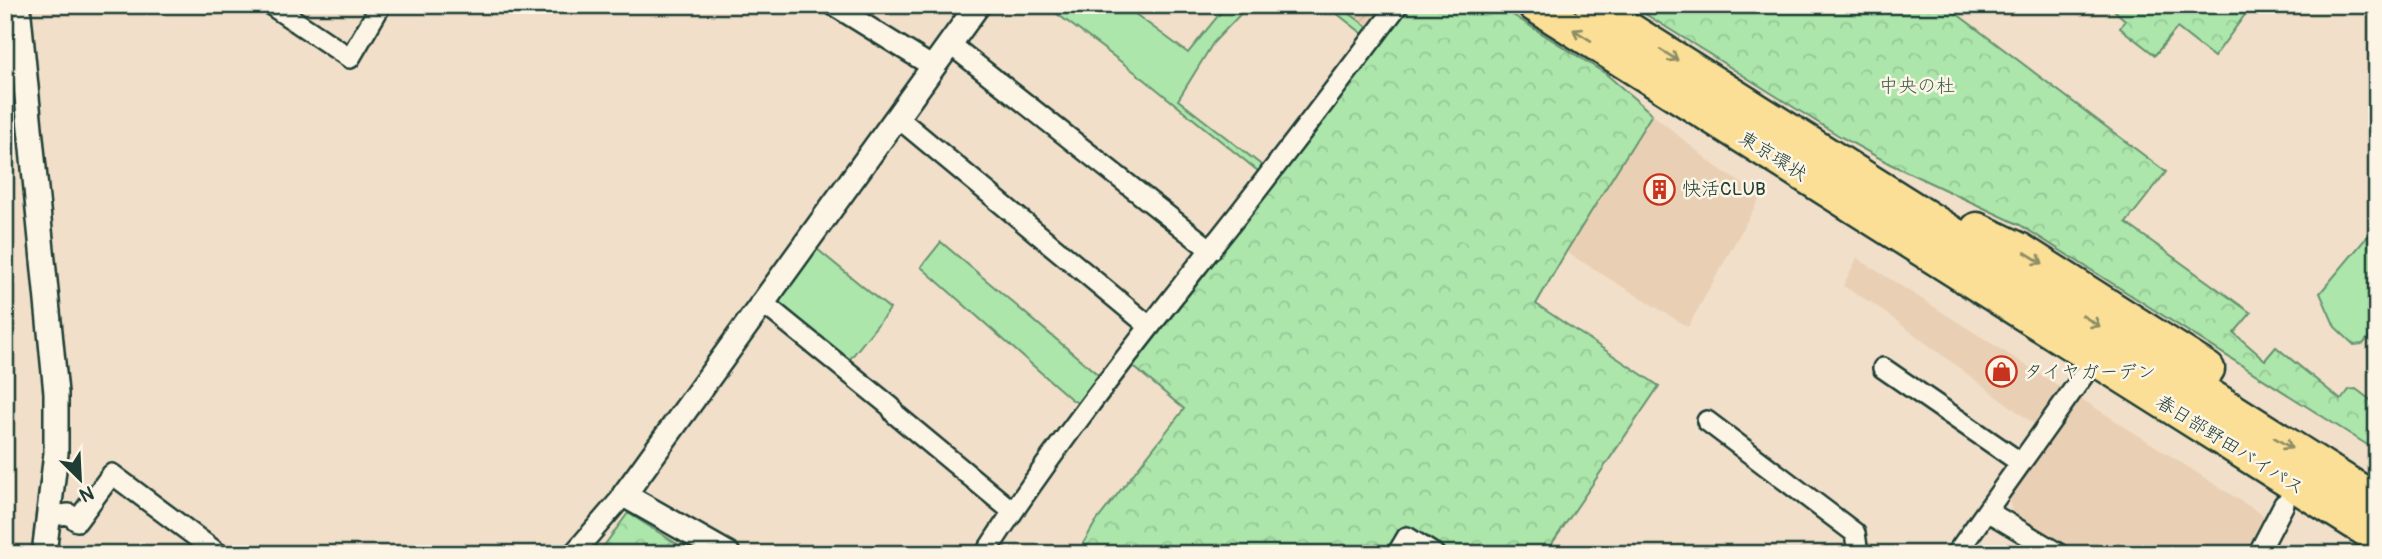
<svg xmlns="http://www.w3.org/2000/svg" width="2382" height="559" viewBox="0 0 2382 559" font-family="Pangolin,'Klee One',sans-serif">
	<defs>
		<pattern id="industrial-furrows" width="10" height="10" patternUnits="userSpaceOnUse" patternTransform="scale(1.75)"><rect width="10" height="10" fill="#e9d0b5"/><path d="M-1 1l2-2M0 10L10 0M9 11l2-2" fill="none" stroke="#c7b49c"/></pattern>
		<pattern id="forest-crowns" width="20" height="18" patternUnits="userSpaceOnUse" patternTransform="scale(1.75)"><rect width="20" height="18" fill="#ace6ab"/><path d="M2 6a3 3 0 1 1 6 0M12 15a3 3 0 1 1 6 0" fill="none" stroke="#94c694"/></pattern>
	</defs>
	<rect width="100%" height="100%" fill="#f1dfc9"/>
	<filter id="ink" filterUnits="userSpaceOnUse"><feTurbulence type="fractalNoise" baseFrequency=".0143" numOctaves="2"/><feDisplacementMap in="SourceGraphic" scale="14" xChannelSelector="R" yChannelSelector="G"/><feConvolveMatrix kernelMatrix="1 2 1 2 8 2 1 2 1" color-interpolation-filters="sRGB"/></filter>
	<g filter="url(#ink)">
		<path fill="#e9d0b5" d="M1652,114L1718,168L1761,196L1688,327L1566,252Z
			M1857,258L2065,390L2038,427L1875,305L1843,286Z
			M2080,398L2266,517L2246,554H2080L2012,512L2009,500Z"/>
		<path fill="url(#industrial-furrows)" d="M1338,5H1390L1372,30Z"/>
		<path fill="#ace6ab" stroke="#669270" stroke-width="2" d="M1056,5H1123L1188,53L1222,11L1215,5H1249L1213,43L1178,100L1264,167L1363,34L1326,5H1338L1372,30L1263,175L1144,79L1052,10Z
			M2377,225V328L2363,344L2354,345L2335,327L2320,293Z
			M941,242L1102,378L1081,405L1071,399L921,267Z
			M817,249L890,309L846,364L777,303Z"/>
		<path fill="url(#forest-crowns)" stroke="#669270" stroke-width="2" d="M1404,5H1497L1606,74L1652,114L1566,252L1536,304L1659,386L1545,554H1453L1406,525L1386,554H1077L1095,523L1184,409L1128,362Z
			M1631,5H1945L2166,172L2126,223L2251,313L2234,333L2265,360L2276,347L2341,400L2349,390L2356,389L2377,405V451L2020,225L1890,164L1841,137Z
			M2119,5H2252L2214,57L2177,28L2155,55L2120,28L2125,20L2115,11Z
			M628,513L693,554H598Z"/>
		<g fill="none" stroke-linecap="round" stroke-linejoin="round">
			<defs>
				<path id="minor" d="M271,5L350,58L381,5
					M833,5L933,67
					M950,44L1211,250
					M897,117L1149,326
					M763,303L891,407L895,414L1012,511
					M1883,368L2021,463
					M1707,421L1855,533L1858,554
					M1987,511L2059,554
					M50,516L69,514L77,521L112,474L219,554
					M573,554L624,495
					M985,554C1053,448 1132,349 1210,250C1274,170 1336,87 1398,5
					M1397,554L1407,537L1434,554
					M1956,554L2083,376
					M2258,554L2284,504"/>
				<path id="tertiary" d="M18,5L56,393V453L44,554
					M728,554L624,495L978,5"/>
				<path id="trunk" d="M1534,5L2377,537
					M1591,5L2377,501
					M1977,229L2021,250L2208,369"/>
			</defs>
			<use href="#minor" stroke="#1f3d34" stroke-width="24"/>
			<use href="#tertiary" stroke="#1f3d34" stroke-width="28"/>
			<use href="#trunk" stroke="#1f3d34" stroke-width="37"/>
			<use href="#minor" stroke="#fcf5e5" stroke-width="19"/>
			<use href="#tertiary" stroke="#fcf5e5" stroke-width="23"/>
			<use href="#trunk" stroke="#fbdf96" stroke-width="32"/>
		</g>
		<defs><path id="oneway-shaft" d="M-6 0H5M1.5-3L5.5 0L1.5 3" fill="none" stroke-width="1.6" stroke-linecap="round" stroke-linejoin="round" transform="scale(1.75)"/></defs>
		<g stroke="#8d8e65">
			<use href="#oneway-shaft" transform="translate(1582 35) rotate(-148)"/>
			<use href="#oneway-shaft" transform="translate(1669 55) rotate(32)"/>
			<use href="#oneway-shaft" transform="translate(2034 258) rotate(32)"/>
			<use href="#oneway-shaft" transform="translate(2091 321) rotate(32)"/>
			<use href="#oneway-shaft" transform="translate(2283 443) rotate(32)"/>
		</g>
	</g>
	<defs>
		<symbol id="building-ring" viewBox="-11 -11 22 22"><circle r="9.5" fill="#fcf5e5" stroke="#c8321e" stroke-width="1.5"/><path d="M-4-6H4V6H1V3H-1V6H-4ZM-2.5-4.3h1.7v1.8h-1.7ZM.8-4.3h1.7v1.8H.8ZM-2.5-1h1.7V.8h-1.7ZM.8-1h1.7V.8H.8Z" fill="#c8321e"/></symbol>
		<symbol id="shop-ring" viewBox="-11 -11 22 22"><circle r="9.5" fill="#fcf5e5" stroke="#c8321e" stroke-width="1.5"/><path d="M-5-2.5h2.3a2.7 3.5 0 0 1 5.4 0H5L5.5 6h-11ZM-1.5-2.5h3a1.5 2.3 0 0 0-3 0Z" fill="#c8321e"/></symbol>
	</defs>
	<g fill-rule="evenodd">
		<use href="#building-ring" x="1642" y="172" width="35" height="35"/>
		<use href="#shop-ring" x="1984" y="354" width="35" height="35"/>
	</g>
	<g text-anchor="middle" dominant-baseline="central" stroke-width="5" stroke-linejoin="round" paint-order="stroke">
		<g font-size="19" fill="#3b5f4c" stroke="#fcf5e5">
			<text x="1917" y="86">中央の杜</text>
		</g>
		<g font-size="19" fill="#1f3d34" stroke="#fcf5e5">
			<text transform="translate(1773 156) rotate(32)">東京環状</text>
			<text transform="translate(2230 445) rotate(32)">春日部野田バイパス</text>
		</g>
		<g font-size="19" fill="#1f3d34" stroke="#fcf5e5" text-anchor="start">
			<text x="1682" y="189">快活CLUB</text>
			<text x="2024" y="372">タイヤガーデン</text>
		</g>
	</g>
	<rect width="2382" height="559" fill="none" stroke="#fcf5e5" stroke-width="28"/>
	<rect x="14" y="14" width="2354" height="531" fill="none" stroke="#1f3d34" stroke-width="2.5" filter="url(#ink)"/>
	<g transform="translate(80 479) rotate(156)" stroke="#fcf5e5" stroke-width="5" paint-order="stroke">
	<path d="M0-5L12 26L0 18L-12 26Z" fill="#1f3d34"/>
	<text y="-10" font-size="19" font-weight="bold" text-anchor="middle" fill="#1f3d34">N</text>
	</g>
</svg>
